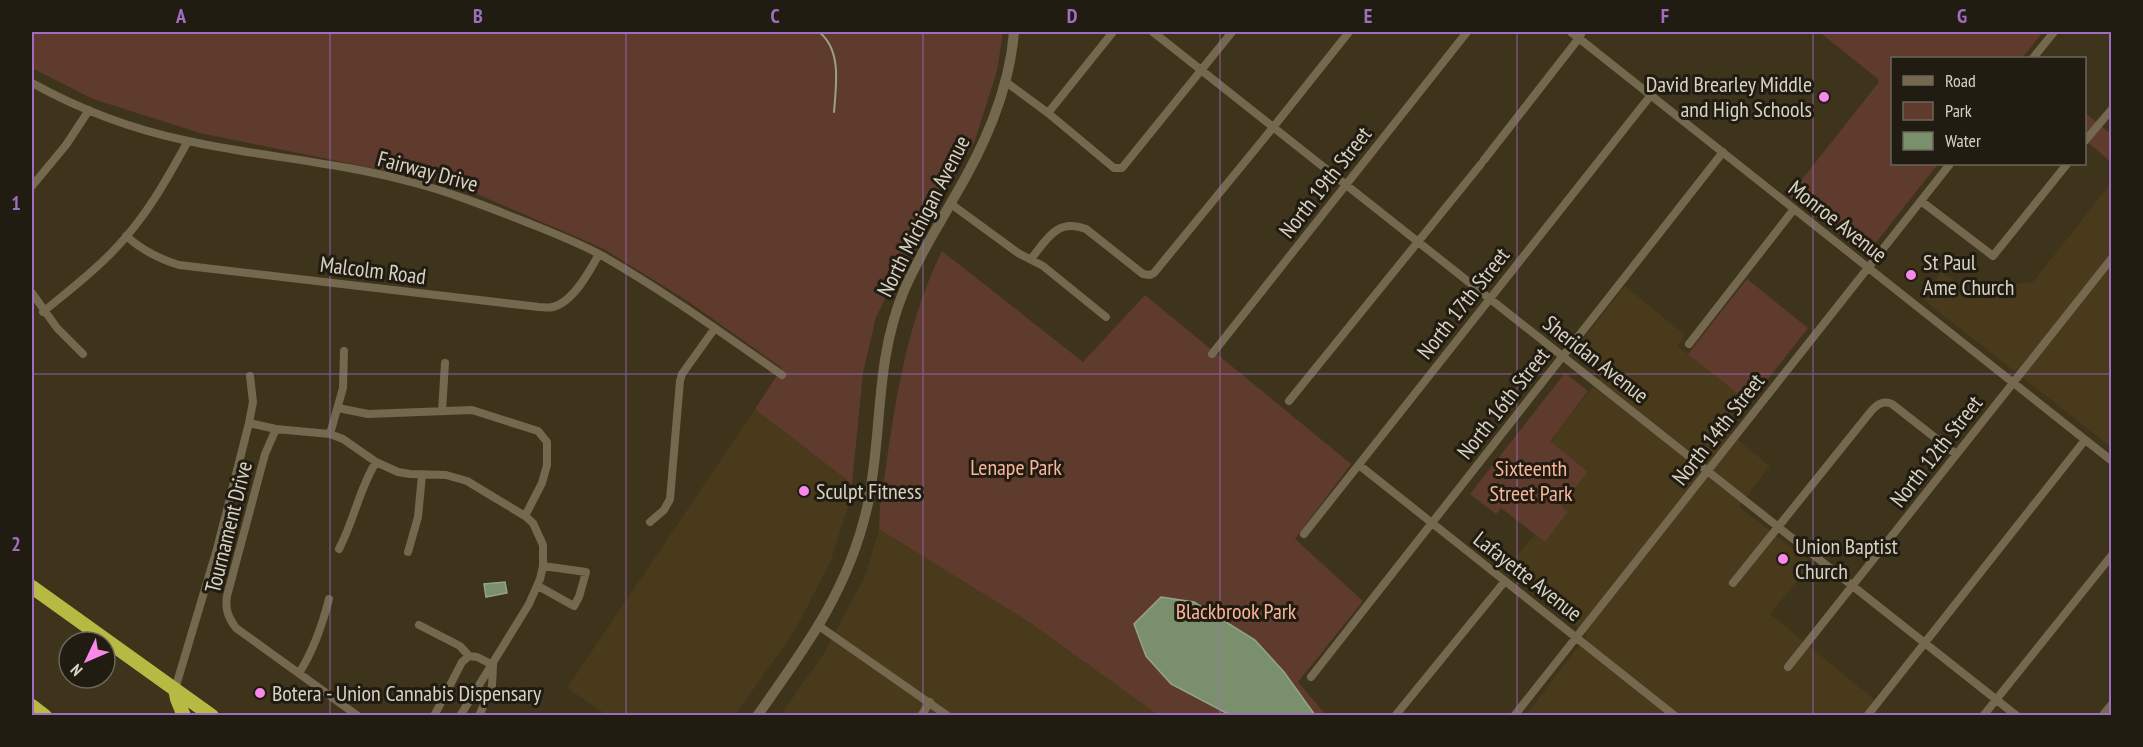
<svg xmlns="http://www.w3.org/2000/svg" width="2143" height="747" viewBox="0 0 2143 747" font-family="'PT Sans Narrow',sans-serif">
	<rect width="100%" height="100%" fill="#3e341b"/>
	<path fill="#483a1a" d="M2111,183V447L1921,298L1942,272L1966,289L2033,282Z
		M1625,286L1685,335L1678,346L1749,403L1728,432L1770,466L1739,507L1812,563L1770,614L1875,700L1863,716L1526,715L1587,635L1505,570L1535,534L1545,541L1568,512L1561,507L1588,472L1549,441L1601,377L1572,353Z
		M755,409L852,484L850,500L830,563L794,632L735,715H607L567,688Z
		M879,529L1029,622L1158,715L780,716L824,653L865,576Z"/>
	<path fill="#5f3b2e" d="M32,32H1003L997,71L974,143L914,241L876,317L863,373L852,484L755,409L782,368L689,302L602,248L456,185L200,133L93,99L32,68Z
		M1824,32H2043L2022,58H1892V164H1938L1866,255L1789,196L1879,82L1878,79L1822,34Z
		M2084,112L2111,134V162L2085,140Z
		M942,251L1083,362L1145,295L1351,464L1295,539L1363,601L1298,682L1326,715L1187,716L1182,713L1174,715H1158L1029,622L879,529L880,508C893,420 902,332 942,251Z
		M1747,279L1808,328L1749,403L1688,354Z
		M1565,373L1588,391L1550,441L1588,472L1561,506L1568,512L1545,542L1501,508L1496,514L1470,494Z"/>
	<path fill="#7a906c" stroke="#96a486" stroke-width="1.5" d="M505,582L507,593L486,597L484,584Z
		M1161,597L1194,602L1255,640L1284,672L1315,715H1230L1171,684L1146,656L1134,624Z"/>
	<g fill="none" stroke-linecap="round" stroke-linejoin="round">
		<path stroke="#96a486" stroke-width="2" d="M819,32C842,50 836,85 834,112"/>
		<path stroke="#74684e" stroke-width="8" d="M1153,32L2017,716
			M1571,32L2112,461
			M2033,58L2054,32
			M1006,82L1048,113L1114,168H1122L1232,32
			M32,83C79,109 135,130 188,141C262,157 338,162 411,182C450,192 488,207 526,222C551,232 577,242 601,255C664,291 722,333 782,375
			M1048,113L1113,32
			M2084,142L2112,109
			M1484,160L1579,38L1582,32
			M32,186L66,145L89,110
			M1921,201L1993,256L2067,164
			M951,204L1018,253L1043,266L1106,317
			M126,236C142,250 159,259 179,265L539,307C543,307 549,308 553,307C573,302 590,271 599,254
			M1031,259C1047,239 1057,218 1086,229L1143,274L1150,275L1154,273L1275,125L1349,32
			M32,293L57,328L83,354
			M43,312C68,291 94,272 116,248C146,217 167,179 188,141
			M1689,344L1794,209
			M1212,354L1467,32
			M1289,401L1481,164
			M338,408L368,414L472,410L538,431L547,442V465L542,483L525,516
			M442,411L445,363
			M249,423L276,429L330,434L343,439L376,462L398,472L410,474L446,475L467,481L525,516L533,523L543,545V566L540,579L529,604L460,716
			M276,429L265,454L227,596C225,609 228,617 236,628L358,716
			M330,434L343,388L344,351
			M1359,465L1675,716
			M650,522L664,510L670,499L680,381L682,374L715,328
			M1304,534L1651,95
			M339,549C354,521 359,489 376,462
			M408,552L418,517L422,475
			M1733,583L1872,410C1878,404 1884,400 1892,404L1956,454
			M538,586L574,606L579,597L586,572L543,566
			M419,625L460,646L469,656
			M819,626L948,716
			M1788,667L2112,258
			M299,673C314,650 322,626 329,599
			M1311,677L1723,152
			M175,689L217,549L249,423L253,402L250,376
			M434,716L462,662L469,656L477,657L493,665
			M479,716L492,686L493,665
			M921,716L930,702
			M1395,716L1505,581
			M1514,716L1950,164
			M1867,716L2085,440
			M1983,716L2112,555
			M2102,716L2112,704"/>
		<path stroke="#74684e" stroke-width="10" d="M757,716C805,648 848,591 867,508C883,436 874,364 903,293C916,261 935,232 952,201C983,149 1009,93 1014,32"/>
		<path stroke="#b6b942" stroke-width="14" d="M32,587L212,716
			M175,689L177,699L184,716
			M32,706L45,716"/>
	</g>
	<path fill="none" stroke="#a06ec1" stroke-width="1.5" stroke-opacity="0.55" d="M330,32V716M626,32V716M923,32V716M1220,32V716M1517,32V716M1813,32V716M32,374H2112"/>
	<g fill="#f888ea" stroke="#211c11" stroke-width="2">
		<circle cx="1824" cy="97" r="6"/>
		<circle cx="1911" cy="275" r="6"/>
		<circle cx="804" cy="491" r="6"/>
		<circle cx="1783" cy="559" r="6"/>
		<circle cx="260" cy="693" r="6"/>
	</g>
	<g text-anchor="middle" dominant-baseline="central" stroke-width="6" stroke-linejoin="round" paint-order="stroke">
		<g font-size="22" fill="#d8d2c3" stroke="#211c11" text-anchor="start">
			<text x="1812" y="84" text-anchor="end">David Brearley Middle<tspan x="1812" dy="25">and High Schools</tspan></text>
			<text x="1923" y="262">St Paul<tspan x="1923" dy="25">Ame Church</tspan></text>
			<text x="816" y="491">Sculpt Fitness</text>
			<text x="1795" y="546">Union Baptist<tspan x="1795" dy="25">Church</tspan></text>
			<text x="272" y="693">Botera - Union Cannabis Dispensary</text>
		</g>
		<g font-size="22" fill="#d8d2c3" stroke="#211c11">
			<text transform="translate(428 171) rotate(15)">Fairway Drive</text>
			<text transform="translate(1325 182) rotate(-52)">North 19th Street</text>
			<text transform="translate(923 216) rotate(-63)">North Michigan Avenue</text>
			<text transform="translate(1838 221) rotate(38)">Monroe Avenue</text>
			<text transform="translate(373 270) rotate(7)">Malcolm Road</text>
			<text transform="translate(1463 303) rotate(-52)">North 17th Street</text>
			<text transform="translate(1596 359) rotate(38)">Sheridan Avenue</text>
			<text transform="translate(1503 403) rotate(-52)">North 16th Street</text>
			<text transform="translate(1718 429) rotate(-52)">North 14th Street</text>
			<text transform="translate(1936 451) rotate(-52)">North 12th Street</text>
			<text transform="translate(228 527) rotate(-76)">Tournament Drive</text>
			<text transform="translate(1528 576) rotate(38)">Lafayette Avenue</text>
		</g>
		<g font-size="22" fill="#fab59b" stroke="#211c11">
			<text x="1016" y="467">Lenape Park</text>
			<text x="1531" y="468">Sixteenth<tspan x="1531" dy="25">Street Park</tspan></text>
			<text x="1236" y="611">Blackbrook Park</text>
		</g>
	</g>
	<rect width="2143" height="747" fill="none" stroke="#211c11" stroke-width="66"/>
	<rect x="1891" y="57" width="195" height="108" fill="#211c11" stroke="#6a6558" stroke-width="1.5"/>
	<rect x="1903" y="76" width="30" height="9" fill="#74684e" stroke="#6a6558" stroke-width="1.5"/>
	<text x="1945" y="87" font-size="18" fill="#d8d2c3">Road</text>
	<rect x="1903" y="102" width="30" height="18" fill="#5f3b2e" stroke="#6a6558" stroke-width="1.5"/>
	<text x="1945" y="117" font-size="18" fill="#d8d2c3">Park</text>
	<rect x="1903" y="132" width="30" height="18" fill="#7a906c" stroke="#6a6558" stroke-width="1.5"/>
	<text x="1945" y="147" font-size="18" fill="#d8d2c3">Water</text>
	<g transform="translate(87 660) rotate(226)"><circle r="28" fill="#211c11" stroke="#6a6558" stroke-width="1.5"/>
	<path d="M0-4.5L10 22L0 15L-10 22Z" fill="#f888ea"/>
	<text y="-9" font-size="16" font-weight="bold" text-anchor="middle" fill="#d8d2c3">N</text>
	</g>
	<rect x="33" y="33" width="2077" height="681" fill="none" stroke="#a06ec1" stroke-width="2"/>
	<g font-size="20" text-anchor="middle" font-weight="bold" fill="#a06ec1">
		<text x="181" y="23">A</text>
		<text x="478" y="23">B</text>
		<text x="775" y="23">C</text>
		<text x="1072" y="23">D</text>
		<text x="1368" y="23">E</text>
		<text x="1665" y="23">F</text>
		<text x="1962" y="23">G</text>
		<text x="16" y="210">1</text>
		<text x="16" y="551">2</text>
	</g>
</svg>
